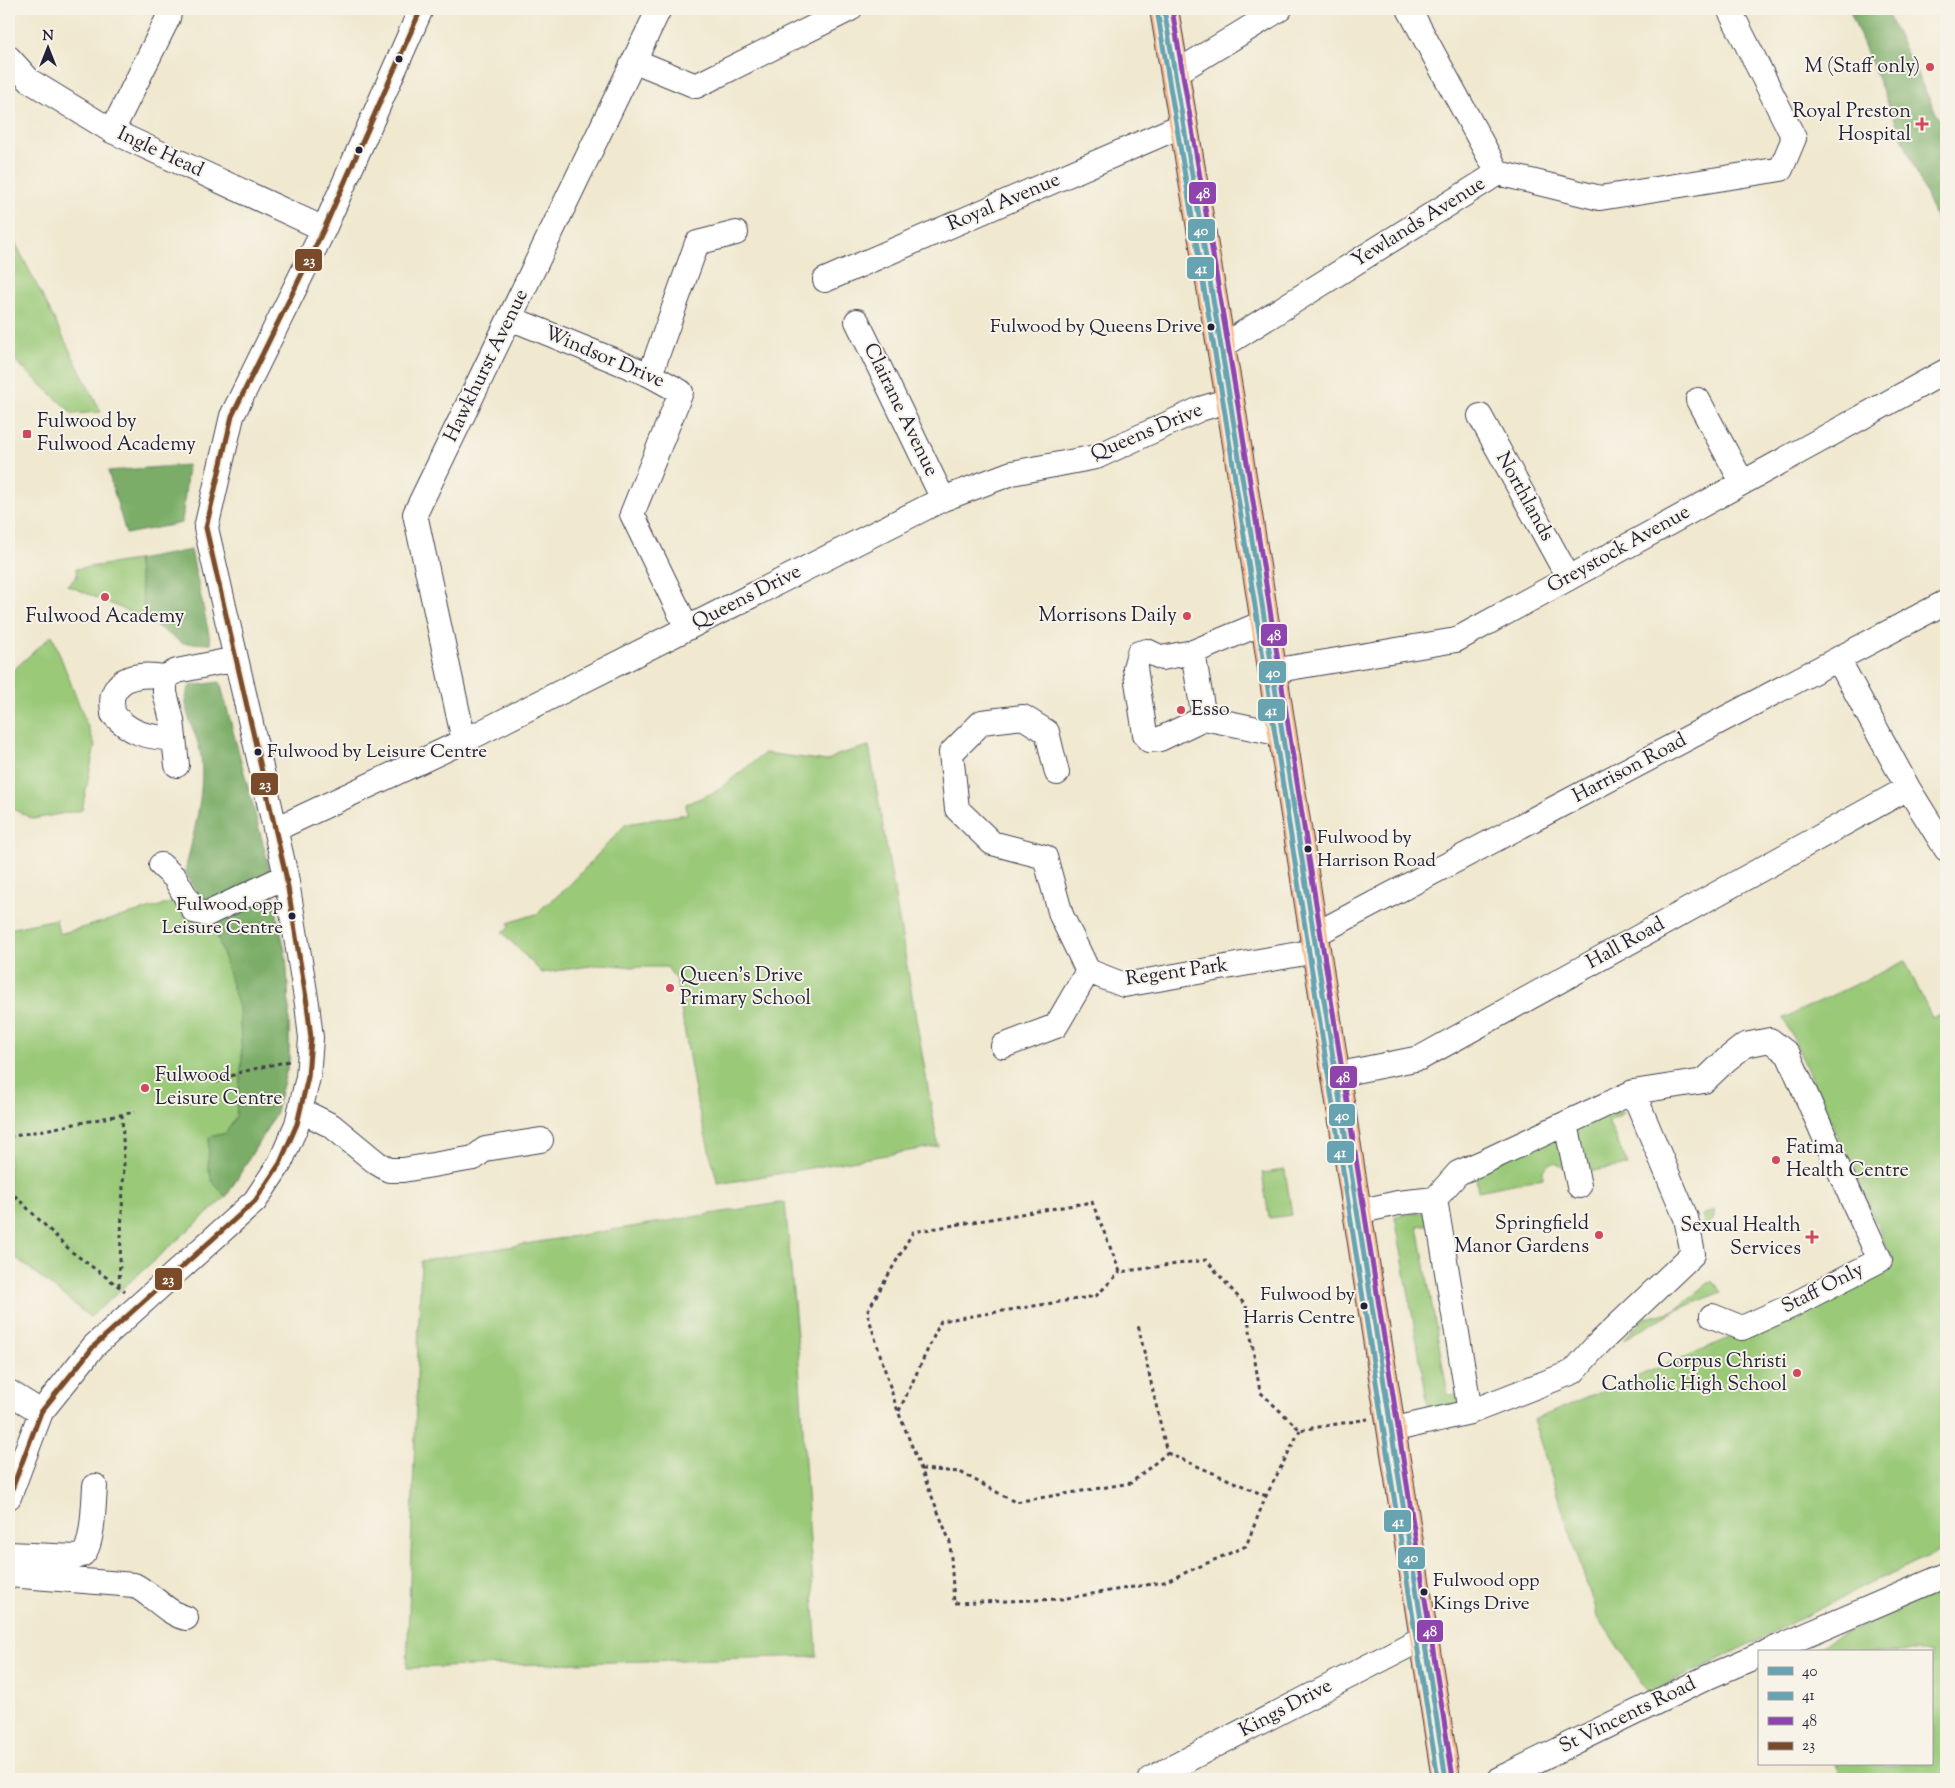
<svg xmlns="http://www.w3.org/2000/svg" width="1955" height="1788" viewBox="0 0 1955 1788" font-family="'Sorts Mill Goudy',serif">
	<rect width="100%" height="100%" fill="#f7f3e8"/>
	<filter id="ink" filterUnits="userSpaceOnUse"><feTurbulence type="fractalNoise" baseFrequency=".02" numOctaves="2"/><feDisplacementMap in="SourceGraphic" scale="10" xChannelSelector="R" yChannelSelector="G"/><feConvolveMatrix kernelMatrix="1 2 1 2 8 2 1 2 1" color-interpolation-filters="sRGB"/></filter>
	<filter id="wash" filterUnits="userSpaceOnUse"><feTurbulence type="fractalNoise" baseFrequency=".0096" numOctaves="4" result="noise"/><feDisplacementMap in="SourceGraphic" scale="20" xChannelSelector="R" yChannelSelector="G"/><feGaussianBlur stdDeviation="1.12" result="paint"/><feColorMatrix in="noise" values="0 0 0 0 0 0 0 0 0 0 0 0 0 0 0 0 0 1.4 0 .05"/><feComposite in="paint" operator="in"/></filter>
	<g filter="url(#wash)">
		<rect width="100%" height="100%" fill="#f0e8cf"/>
		<path fill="#9ac978" stroke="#5e765a" d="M9,235L16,244L101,412L73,414L9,355Z
			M137,560L146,619L67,585L77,577L76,569Z
			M52,635L95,745L82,810L33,819L9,807V674Z
			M869,746L938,1146L718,1184L697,1103L676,980L667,967H633L604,964L542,973L502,932L510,927L508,923L539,913L544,906L565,890L626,824L687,814L686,804L715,792L765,753L827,761L837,755Z
			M270,870L274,902L286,956L289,1008V1061L275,1115L226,1197L90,1317L9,1252V929L56,919L59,934L181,900L228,897Z
			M1905,961L1932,1018L1946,1011V1548L1879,1579L1649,1694L1597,1615L1533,1420L1761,1325L1893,1260L1784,1018Z
			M1608,1109L1624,1113L1608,1121L1628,1165L1582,1173L1571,1125Z
			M1562,1130L1569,1166L1563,1167L1555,1163L1549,1164L1543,1170V1178L1478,1191L1475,1173Z
			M1285,1170L1292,1215L1269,1218L1262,1173Z
			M785,1202L798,1348L817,1656L407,1668L421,1261Z
			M1715,1210C1715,1221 1708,1225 1700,1231L1692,1228L1704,1223L1702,1215Z
			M1425,1212L1432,1224L1418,1226L1448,1396L1462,1392V1402L1429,1411L1395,1216Z
			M1712,1280L1722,1292L1676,1310L1623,1340L1643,1319L1676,1310Z
			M1946,1588V1779H1840V1774L1836,1764H1931V1652H1807Z"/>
		<path fill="#7bad68" stroke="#4e6852" d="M1849,9H1885L1946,133V240L1945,241Z
			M188,465L182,523L126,534L108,471Z
			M191,550L211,644L182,643L146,619L137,560Z
			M220,682L270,870L228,897L200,898L185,872C193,834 205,796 201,757C199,734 177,708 190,686Z
			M266,902H274L286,956L289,1008V1061L275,1115L226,1197L212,1181L208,1166L209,1137L226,1133L236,1116L242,1061L239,1008L213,922Z"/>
	</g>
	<g filter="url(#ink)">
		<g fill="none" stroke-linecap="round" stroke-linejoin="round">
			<defs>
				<path id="minor" d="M1409,9L1498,173
					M9,58L30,81L112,131L324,229
					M635,61L696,86L850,9
					M1174,74L1280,9
					M112,131L168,18L170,9
					M825,280L1183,125
					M510,318L650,375L681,392L632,514L687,628
					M857,321L943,499
					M1221,347L1498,173L1600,198L1781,169L1794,138L1729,9
					M650,375L697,243L736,233
					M1698,400L1742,482
					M1480,416L1568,577
					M1265,622L1193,652L1204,718L1282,734
					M1193,652L1162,658L1147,651L1139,653L1135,668L1145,734L1149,740L1160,739L1204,718
					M1838,659L1908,788L1946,849
					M1272,671L1456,640L1946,371
					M165,677C147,674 121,673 113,695C111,700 113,709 113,714C133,736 147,736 174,739
					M464,741L415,514L659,9
					M177,765L172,720L165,693V677L177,671L236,659
					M1057,773L1047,732L1023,717L982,722L951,753L957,809L992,843L1045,857L1061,915L1088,971L1124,985L1316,951
					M276,829L464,741L943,499L1012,473L1096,457L1200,409L1230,400
					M161,865L175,878L194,911L207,914L286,876
					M1314,935L1946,602
					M1003,1046L1056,1026L1088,971
					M1335,1075L1420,1058L1908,788
					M1633,1092L1704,1081L1726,1060L1745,1045L1770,1040L1788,1054L1848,1190L1880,1260L1789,1307L1742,1328L1712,1316
					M300,1110L332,1126L377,1163L389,1170H403L474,1158L485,1149L541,1140
					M1566,1124L1579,1186
					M1435,1199L1470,1412
					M1357,1212L1398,1203L1435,1199L1458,1173L1481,1163L1633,1092L1686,1218L1693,1254L1595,1347L1573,1372L1470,1412L1391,1430
					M9,1392L41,1412
					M9,1497L41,1412L94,1346L255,1201L280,1163L297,1124L308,1077L311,1038L307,1004L286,876L206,528L232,416L324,229L421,9
					M9,1554L76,1557C78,1556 81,1556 83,1554C93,1547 94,1499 95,1486
					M9,1575L134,1585C152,1594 169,1615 186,1618
					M1767,1652L1946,1575
					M1150,1779L1423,1638
					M1499,1779L1708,1677L1759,1655"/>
				<path id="highway" d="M1164,9L1230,400L1446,1779"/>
			</defs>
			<use href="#minor" stroke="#414051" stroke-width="26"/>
			<use href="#highway" stroke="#414051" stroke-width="30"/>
			<path stroke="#414051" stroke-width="3" stroke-dasharray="4 4" stroke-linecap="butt" d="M216,1082L241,1072L289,1061
				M9,1137L135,1112
				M9,1190L72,1252L125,1291
				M119,1286L124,1162L122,1115
				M899,1411L941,1321L1096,1296L1120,1272
				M1300,1430L1266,1496L1246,1546L1164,1582L1061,1599L954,1603L950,1542L896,1406L867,1312L913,1232L1092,1202L1120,1272L1206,1260L1246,1306L1260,1392L1300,1430L1368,1419
				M1167,1453L1266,1496
				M921,1469L960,1472L1015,1502L1131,1483L1167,1453L1138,1325"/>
			<use href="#minor" stroke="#fff" stroke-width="24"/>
			<use href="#highway" stroke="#fbbb8c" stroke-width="28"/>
			<defs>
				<path id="bus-1" d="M1164,9L1230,400L1446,1779"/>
				<path id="bus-2" d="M1157,10L1223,401L1438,1779"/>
				<path id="bus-3" d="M1172,9L1237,399L1453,1778"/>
				<path id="bus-4" d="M9,1497L41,1412L94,1346L255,1201L280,1163L297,1124L308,1077L311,1038L307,1004L286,876L206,528L232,416L324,229L421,9"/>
			</defs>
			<use href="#bus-1" stroke="#f7f3e8" stroke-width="9"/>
			<use href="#bus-2" stroke="#f7f3e8" stroke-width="9"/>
			<use href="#bus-3" stroke="#f7f3e8" stroke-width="9"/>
			<use href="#bus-4" stroke="#f7f3e8" stroke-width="9"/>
			<use href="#bus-1" stroke="#67a3b0" stroke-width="5"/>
			<use href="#bus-2" stroke="#67a3b0" stroke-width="5"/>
			<use href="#bus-3" stroke="#8e44ad" stroke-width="5"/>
			<use href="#bus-4" stroke="#7a4b2a" stroke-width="5"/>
		</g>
	</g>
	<g fill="#22223b" stroke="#f7f3e8" stroke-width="2">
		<circle cx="399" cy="59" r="4.5"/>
		<circle cx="359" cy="150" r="4.5"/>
		<circle cx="1211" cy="327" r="4.5"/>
		<circle cx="258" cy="752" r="4.5"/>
		<circle cx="1308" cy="849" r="4.5"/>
		<circle cx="292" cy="916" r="4.5"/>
		<circle cx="1364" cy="1306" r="4.5"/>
		<circle cx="1424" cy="1592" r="4.5"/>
	</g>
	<g fill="#d1495b" stroke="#f7f3e8" stroke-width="2">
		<circle cx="1930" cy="67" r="5"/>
		<path d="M1919.5 116.5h5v5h5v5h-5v5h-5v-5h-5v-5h5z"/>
		<rect x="22" y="429" width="10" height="10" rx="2.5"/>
		<circle cx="105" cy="597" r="5"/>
		<circle cx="1187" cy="616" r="5"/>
		<circle cx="1181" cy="710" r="5"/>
		<circle cx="670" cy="988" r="5"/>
		<circle cx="145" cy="1088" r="5"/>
		<circle cx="1776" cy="1160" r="5"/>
		<circle cx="1599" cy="1235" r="5"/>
		<path d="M1809.5 1229.5h5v5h5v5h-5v5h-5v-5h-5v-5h5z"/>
		<circle cx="1797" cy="1373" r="5"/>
	</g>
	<g text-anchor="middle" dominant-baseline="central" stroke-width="4" stroke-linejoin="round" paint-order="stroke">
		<g font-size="19" fill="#22223b" stroke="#f7f3e8" text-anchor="end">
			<text x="1202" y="327">Fulwood by Queens Drive</text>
			<text x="267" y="752" text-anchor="start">Fulwood by Leisure Centre</text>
			<text x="1317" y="838" text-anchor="start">Fulwood by<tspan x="1317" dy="23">Harrison Road</tspan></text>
			<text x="283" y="905">Fulwood opp<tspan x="283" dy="23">Leisure Centre</tspan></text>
			<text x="1355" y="1295">Fulwood by<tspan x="1355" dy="23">Harris Centre</tspan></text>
			<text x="1433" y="1581" text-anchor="start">Fulwood opp<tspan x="1433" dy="23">Kings Drive</tspan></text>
		</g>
		<g font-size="20" fill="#22223b" stroke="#f7f3e8" text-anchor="end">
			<text x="1920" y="67">M (Staff only)</text>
			<text x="1911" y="112">Royal Preston<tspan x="1911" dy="23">Hospital</tspan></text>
			<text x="37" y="422" text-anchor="start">Fulwood by<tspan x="37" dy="23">Fulwood Academy</tspan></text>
			<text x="1177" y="616">Morrisons Daily</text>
			<text x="105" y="617" text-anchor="middle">Fulwood Academy</text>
			<text x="1191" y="710" text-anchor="start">Esso</text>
			<text x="680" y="976" text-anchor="start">Queen's Drive<tspan x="680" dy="23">Primary School</tspan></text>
			<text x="155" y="1076" text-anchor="start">Fulwood<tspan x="155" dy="23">Leisure Centre</tspan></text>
			<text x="1786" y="1148" text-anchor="start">Fatima<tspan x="1786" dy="23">Health Centre</tspan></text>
			<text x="1589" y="1224">Springfield<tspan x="1589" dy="23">Manor Gardens</tspan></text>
			<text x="1801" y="1226">Sexual Health<tspan x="1801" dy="23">Services</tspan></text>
			<text x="1787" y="1362">Corpus Christi<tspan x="1787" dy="23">Catholic High School</tspan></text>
		</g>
		<g font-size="20" fill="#22223b" stroke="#f7f3e8">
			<text transform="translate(160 153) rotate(25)">Ingle Head</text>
			<text transform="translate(1004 203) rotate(-23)">Royal Avenue</text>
			<text transform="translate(1419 223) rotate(-32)">Yewlands Avenue</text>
			<text transform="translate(604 358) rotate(23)">Windsor Drive</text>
			<text transform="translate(487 366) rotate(-64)">Hawkhurst Avenue</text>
			<text transform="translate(900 410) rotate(64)">Clairane Avenue</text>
			<text transform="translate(1147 433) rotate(-23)">Queens Drive</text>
			<text transform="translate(1524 497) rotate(61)">Northlands</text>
			<text transform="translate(1619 550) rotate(-29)">Greystock Avenue</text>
			<text transform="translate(747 598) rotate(-27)">Queens Drive</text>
			<text transform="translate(1630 769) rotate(-28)">Harrison Road</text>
			<text transform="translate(1626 944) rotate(-29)">Hall Road</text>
			<text transform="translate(1177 973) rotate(-8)">Regent Park</text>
			<text transform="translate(1823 1289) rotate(-27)">Staff Only</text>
			<text transform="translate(1286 1709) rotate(-28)">Kings Drive</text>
			<text transform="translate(1628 1716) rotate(-26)">St Vincents Road</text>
		</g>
	</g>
	<g stroke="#f7f3e8" stroke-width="2">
		<rect x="1188" y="181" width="29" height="24" rx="5" fill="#8e44ad"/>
		<rect x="1187" y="218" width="29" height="24" rx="5" fill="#67a3b0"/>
		<rect x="294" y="248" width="29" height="24" rx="5" fill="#7a4b2a"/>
		<rect x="1186" y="256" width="29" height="24" rx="5" fill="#67a3b0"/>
		<rect x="1260" y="623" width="28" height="24" rx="5" fill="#8e44ad"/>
		<rect x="1258" y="660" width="29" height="24" rx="5" fill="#67a3b0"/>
		<rect x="1257" y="698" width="29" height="24" rx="5" fill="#67a3b0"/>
		<rect x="250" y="772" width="29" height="24" rx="5" fill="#7a4b2a"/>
		<rect x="1329" y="1065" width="29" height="24" rx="5" fill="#8e44ad"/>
		<rect x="1328" y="1103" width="28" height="24" rx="5" fill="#67a3b0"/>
		<rect x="1326" y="1140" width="29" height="24" rx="5" fill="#67a3b0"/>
		<rect x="154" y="1267" width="29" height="24" rx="5" fill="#7a4b2a"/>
		<rect x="1383" y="1509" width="29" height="24" rx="5" fill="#67a3b0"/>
		<rect x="1397" y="1546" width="29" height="24" rx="5" fill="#67a3b0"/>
		<rect x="1416" y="1619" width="28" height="24" rx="5" fill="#8e44ad"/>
	</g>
	<g font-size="14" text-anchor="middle" font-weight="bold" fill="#fff">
		<text x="1203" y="198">48</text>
		<text x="1201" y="235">40</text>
		<text x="309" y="265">23</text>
		<text x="1201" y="273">41</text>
		<text x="1274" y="640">48</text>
		<text x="1273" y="677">40</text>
		<text x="1271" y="715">41</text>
		<text x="265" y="789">23</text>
		<text x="1343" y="1082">48</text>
		<text x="1342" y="1120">40</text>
		<text x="1340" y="1157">41</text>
		<text x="168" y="1284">23</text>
		<text x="1398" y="1526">41</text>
		<text x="1411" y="1562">40</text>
		<text x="1430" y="1636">48</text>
	</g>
	<rect width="1955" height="1788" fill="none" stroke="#f7f3e8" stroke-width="30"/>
	<rect x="1758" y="1650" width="175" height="115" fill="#f7f3e8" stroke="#a29fa3"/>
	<rect x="1768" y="1667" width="25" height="8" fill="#67a3b0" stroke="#a29fa3"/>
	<text x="1802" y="1676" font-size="15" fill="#22223b">40</text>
	<rect x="1768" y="1692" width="25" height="8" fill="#67a3b0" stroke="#a29fa3"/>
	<text x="1802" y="1700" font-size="15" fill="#22223b">41</text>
	<rect x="1768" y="1717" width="25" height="8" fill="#8e44ad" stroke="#a29fa3"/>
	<text x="1802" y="1726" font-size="15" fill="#22223b">48</text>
	<rect x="1768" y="1742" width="25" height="8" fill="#7a4b2a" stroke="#a29fa3"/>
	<text x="1802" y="1750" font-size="15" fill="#22223b">23</text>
	<g transform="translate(48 48)" stroke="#f7f3e8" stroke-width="4" paint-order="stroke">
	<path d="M0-4L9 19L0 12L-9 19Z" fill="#22223b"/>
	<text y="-8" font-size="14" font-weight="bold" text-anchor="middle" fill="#22223b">N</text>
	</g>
</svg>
